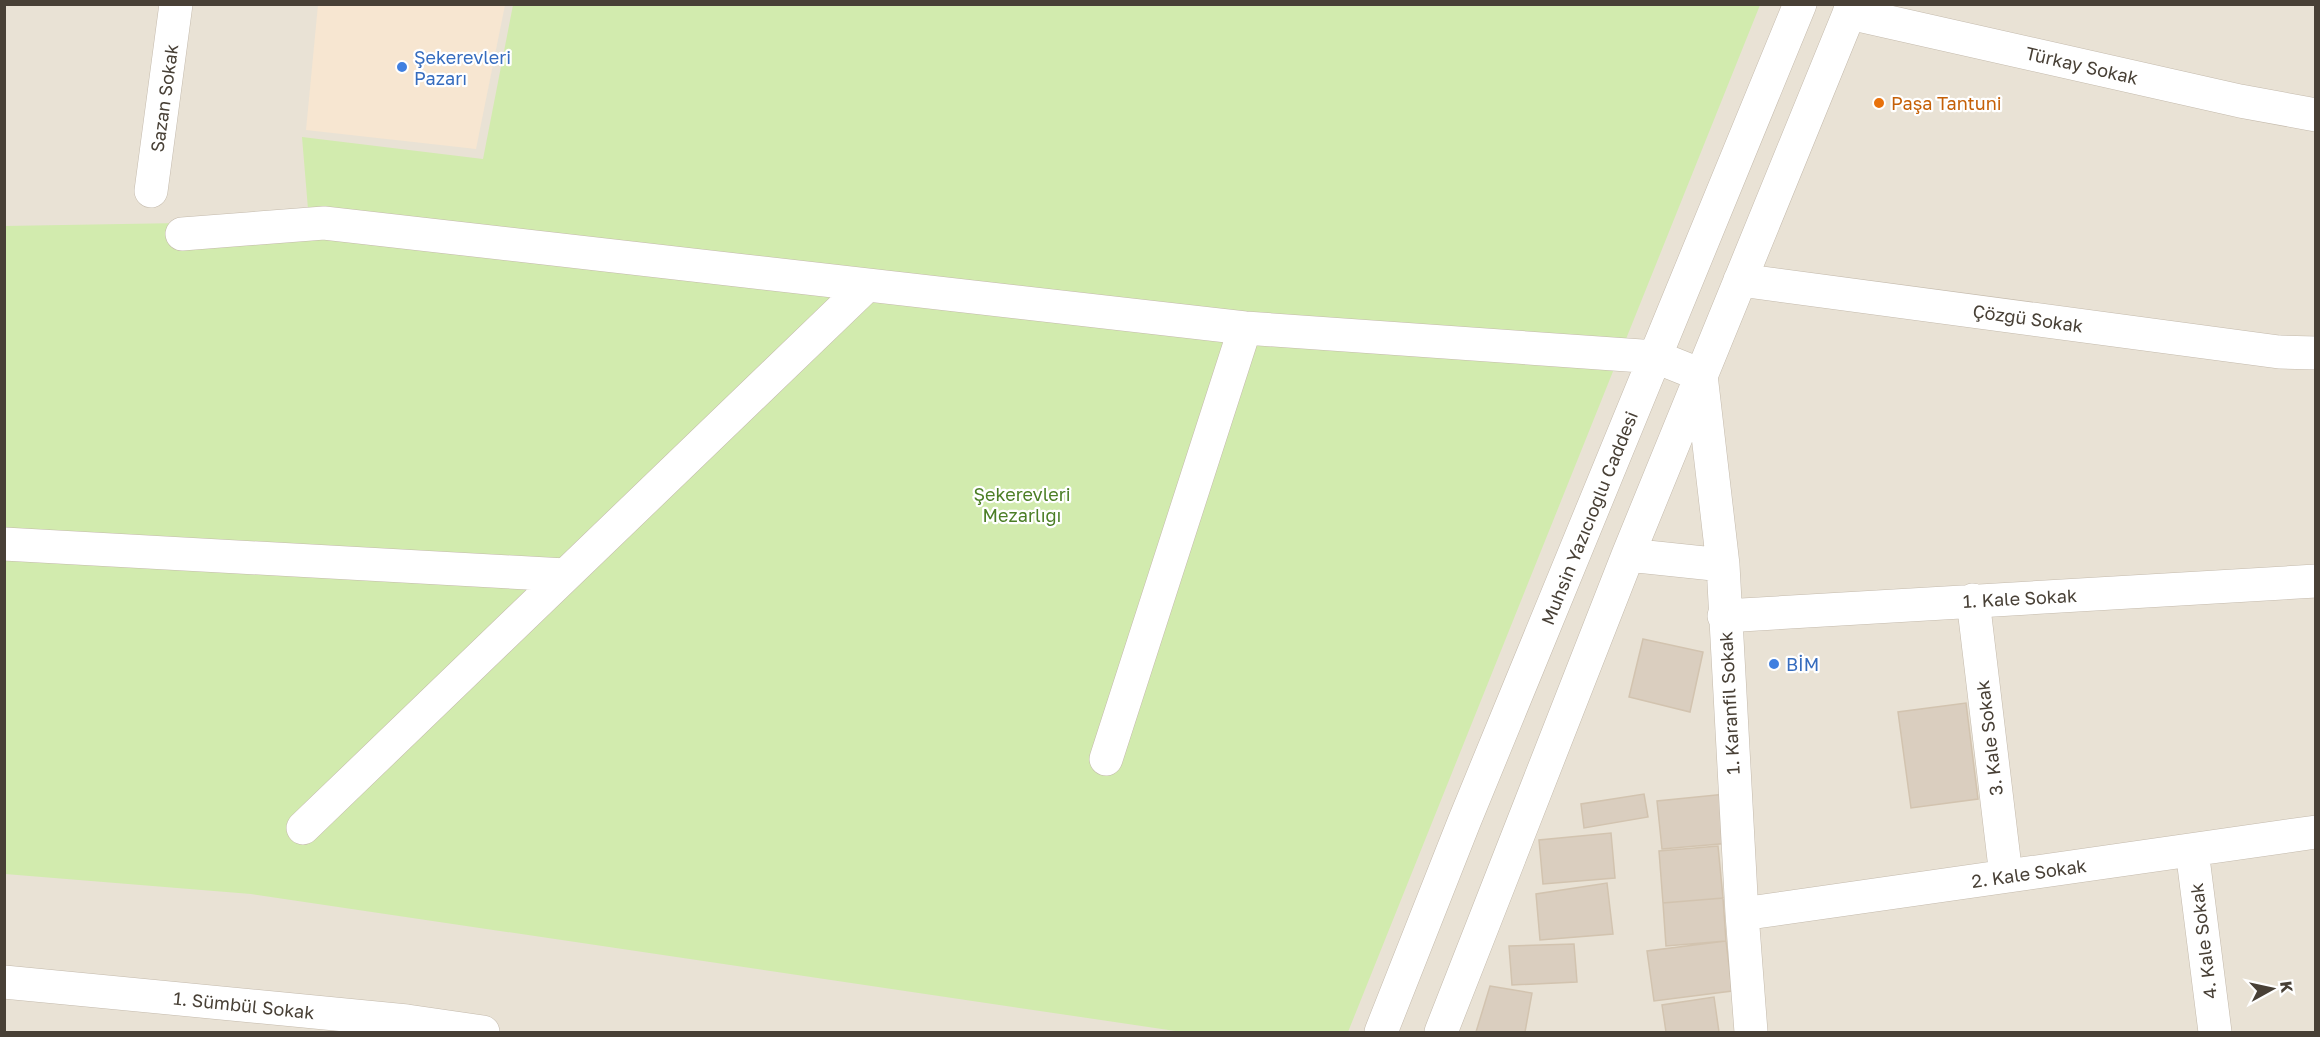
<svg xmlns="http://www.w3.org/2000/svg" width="2320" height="1037" viewBox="0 0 2320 1037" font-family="'Golos Text',sans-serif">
	<rect width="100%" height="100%" fill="#f5f0e7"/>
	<path fill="#e9e2d5" d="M5,5H2315V1032H5Z"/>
	<path fill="#f7e6d1" d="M318,5H505L476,149L306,130Z"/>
	<path fill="#d2ebae" d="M513,5H1760L1348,1032H1182L251,894L5,874L4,226L309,221L302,137L483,159Z"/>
	<path fill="#dacebf" stroke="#d2c3af" stroke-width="1.5" d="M1643,639L1703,652L1690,712L1629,697Z
		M1966,703L1978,799L1911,808L1898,712Z
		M1644,794L1648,817L1584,828L1581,804Z
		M1726,794L1731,843L1662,849L1657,801Z
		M1611,833L1615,878L1543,884L1539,840Z
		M1718,846L1723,898L1663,903L1659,851Z
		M1607,883L1613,934L1540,940L1536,894Z
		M1723,898L1726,941L1666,946L1663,903Z
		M1726,941L1732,991L1654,1001L1647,951Z
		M1574,944L1577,982L1512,985L1509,946Z
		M1490,986L1532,993L1525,1032H1476Z
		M1714,997L1719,1032H1666L1662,1005Z"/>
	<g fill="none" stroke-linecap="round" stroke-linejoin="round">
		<defs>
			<path id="minor" d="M1849,13L2240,101L2316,115
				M151,191L176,4
				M182,234L324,223L1245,328L1656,357L1701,375L1723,565L1742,914L1751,1032
				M1740,280L2279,352L2316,353
				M4,544L565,575
				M1628,555L1723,565
				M1973,600L2006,876
				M1724,616L2316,581
				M1106,759L1245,328
				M303,828L867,285
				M2192,850L2215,1032
				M1742,914L2316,832
				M4,982L407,1021L483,1032
				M1381,1032L1464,822L1800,4
				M1441,1032L1628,555L1853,4"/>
		</defs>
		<use href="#minor" stroke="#c4baac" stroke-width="34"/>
		<use href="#minor" stroke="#fff" stroke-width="33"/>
	</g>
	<g fill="#3f7fe0" stroke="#fff" stroke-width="2">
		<circle cx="402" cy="67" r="6"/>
		<circle cx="1774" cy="664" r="6"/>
	</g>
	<circle fill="#e8710a" stroke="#fff" stroke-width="2" cx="1879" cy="103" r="6"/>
	<g text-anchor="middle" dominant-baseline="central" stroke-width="4.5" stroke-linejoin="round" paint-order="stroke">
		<g font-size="18" fill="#366cbe" stroke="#fff" text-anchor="start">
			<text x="414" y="57">Şekerevleri<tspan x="414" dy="21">Pazarı</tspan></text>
			<text x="1786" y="664">BİM</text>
		</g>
		<g font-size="18" fill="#484036" stroke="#fff">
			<text transform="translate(2082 65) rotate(13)">Türkay Sokak</text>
			<text transform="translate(164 98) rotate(-82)">Sazan Sokak</text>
			<text transform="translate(2028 318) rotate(8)">Çözgü Sokak</text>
			<text transform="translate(1589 518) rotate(-68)">Muhsin Yazıcıoğlu Caddesi</text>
			<text transform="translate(2020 598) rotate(-3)">1. Kale Sokak</text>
			<text transform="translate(1729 703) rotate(-93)">1. Karanfil Sokak</text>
			<text transform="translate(1989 738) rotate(-97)">3. Kale Sokak</text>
			<text transform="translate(2029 873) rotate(-8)">2. Kale Sokak</text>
			<text transform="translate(2203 941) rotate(-97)">4. Kale Sokak</text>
			<text transform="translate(244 1005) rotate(6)">1. Sümbül Sokak</text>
		</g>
		<g font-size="18" fill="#c56008" stroke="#fff" text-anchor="start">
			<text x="1891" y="103">Paşa Tantuni</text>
		</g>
		<g font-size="18" fill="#4b7e25" stroke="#fff">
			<text x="1022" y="494">Şekerevleri<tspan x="1022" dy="21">Mezarlığı</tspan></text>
		</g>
	</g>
	<rect width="2320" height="1037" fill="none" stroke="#484036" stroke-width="12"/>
	<g transform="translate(2272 989) rotate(82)" stroke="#ffffff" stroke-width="4.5" paint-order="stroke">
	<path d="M0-4.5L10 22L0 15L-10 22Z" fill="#484036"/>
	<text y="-9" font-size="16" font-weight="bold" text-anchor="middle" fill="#484036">K</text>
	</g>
</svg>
